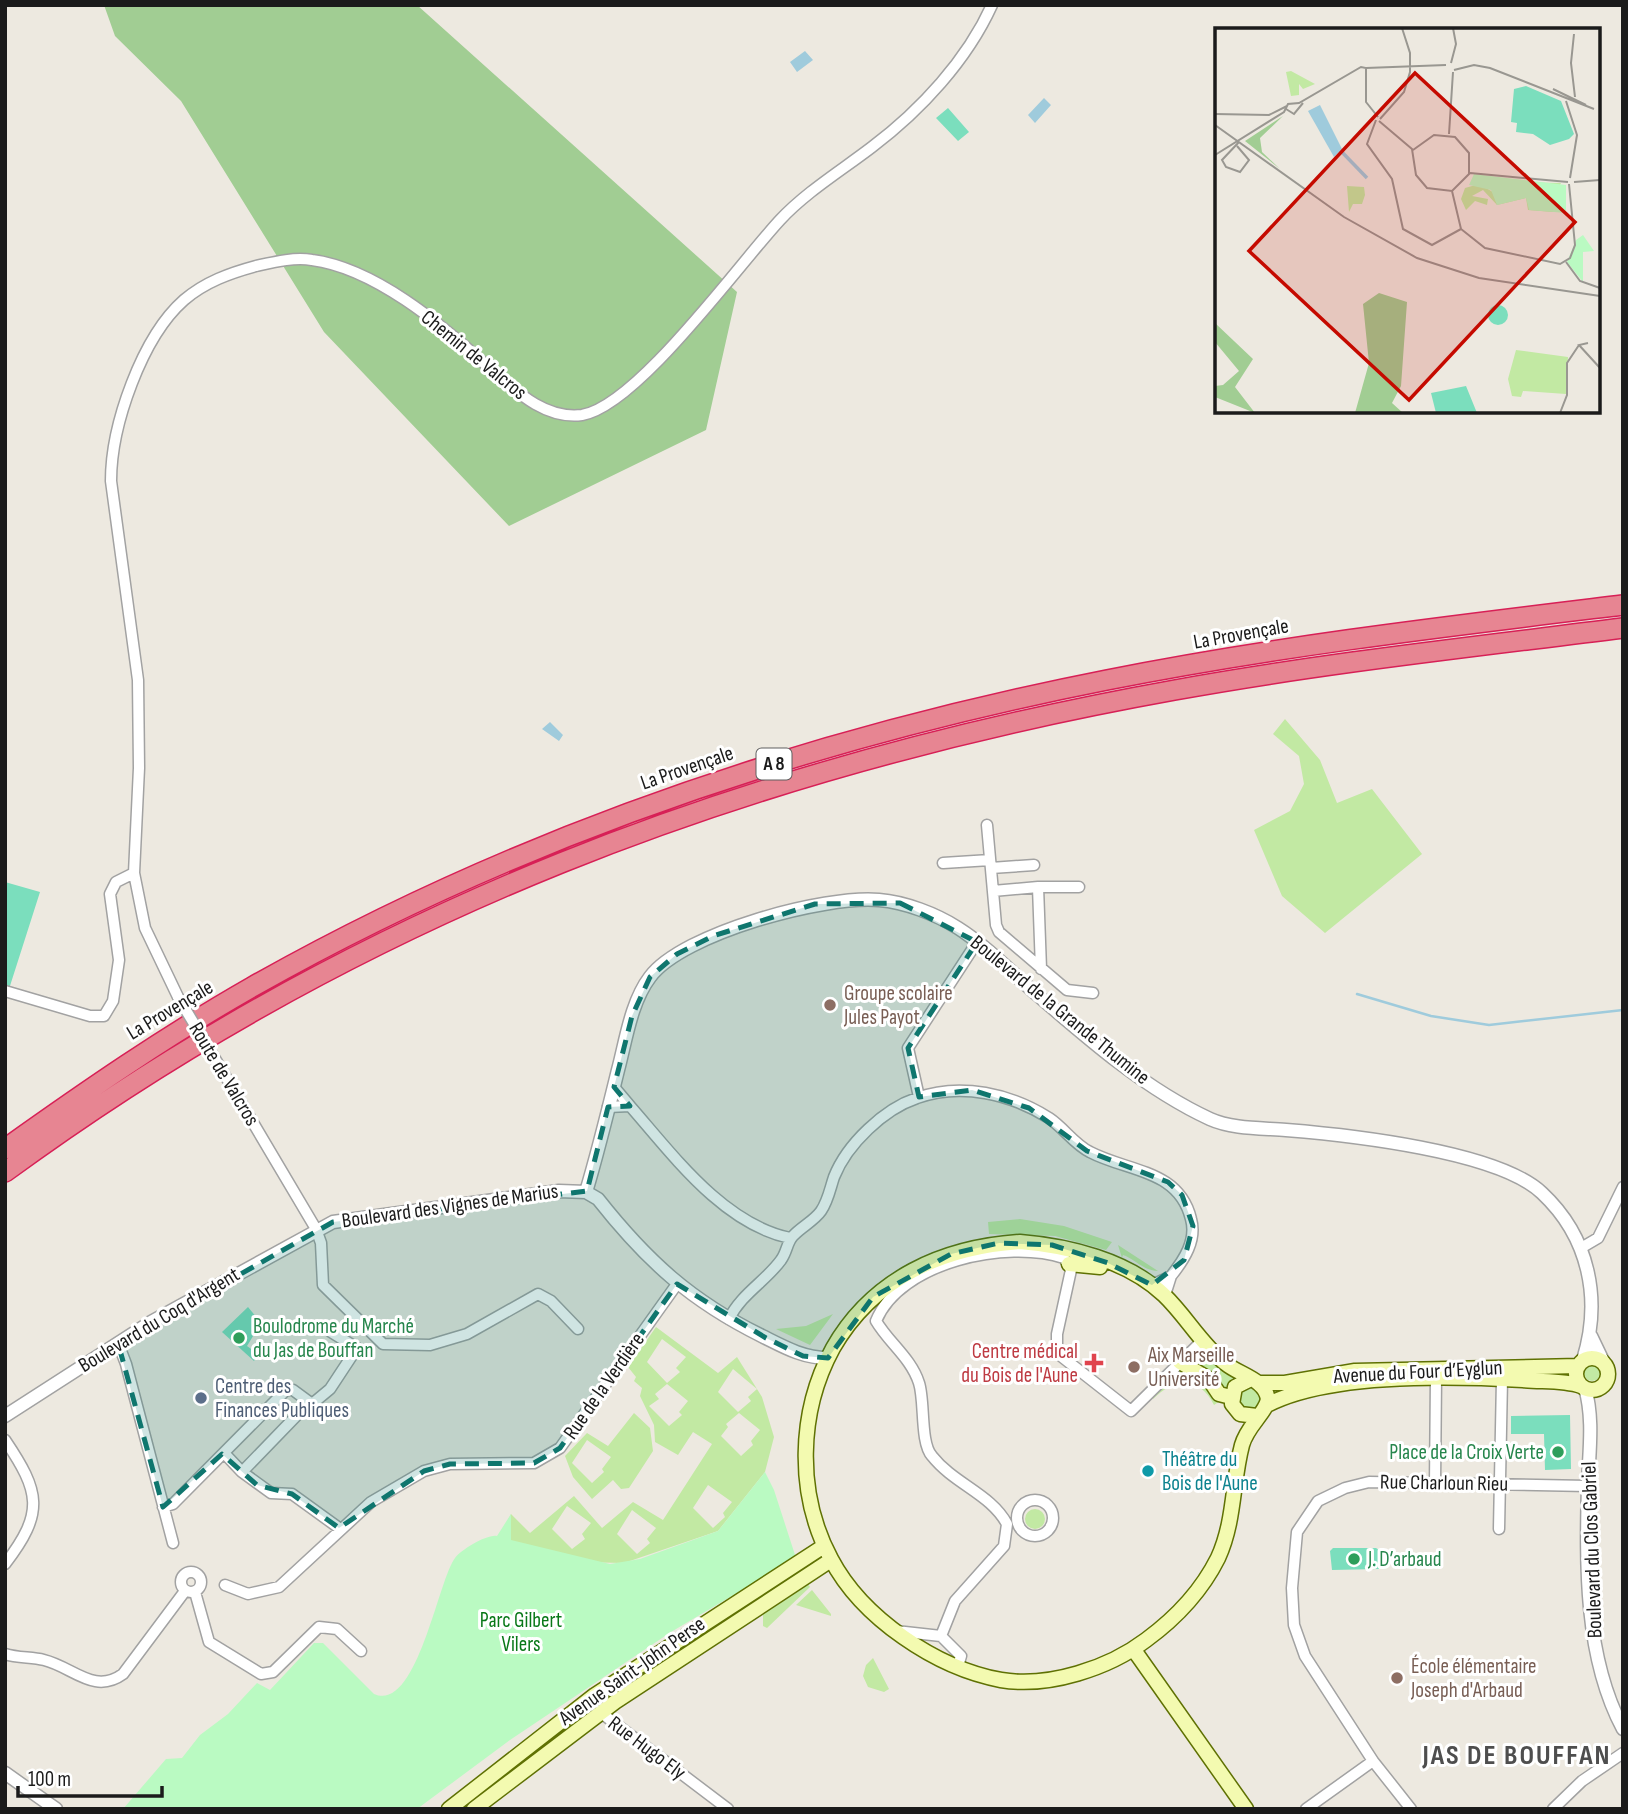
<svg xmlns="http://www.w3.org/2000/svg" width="1628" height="1814" viewBox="0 0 1628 1814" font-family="'Sofia Sans Condensed',sans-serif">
	<rect width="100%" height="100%" fill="#ede9e0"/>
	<path fill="#c2e9a3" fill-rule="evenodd" d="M1285,719L1320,760L1337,803L1372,789L1422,854L1325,933L1282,896L1254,830L1290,811L1304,784L1299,756L1273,734Z
		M1020,1219L1064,1226L1112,1242L1106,1250L1055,1236L989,1234L988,1222Z
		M1118,1245L1158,1271C1142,1270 1135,1259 1123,1255L1122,1258Z
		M833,1314L810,1345L776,1329L806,1326Z
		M656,1327L718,1373L737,1357L762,1397L774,1437L765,1472L718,1531L624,1563L488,1560L511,1514L530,1533L574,1496L602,1528L633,1502L663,1520L712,1444L693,1432L678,1455L655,1442L654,1425L640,1396L642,1388L634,1381L636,1377L628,1367ZM662,1339L686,1357L676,1368L680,1372L667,1383L647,1362ZM733,1369L757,1389L748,1397L751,1401L738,1412L718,1392ZM667,1384L688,1401L679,1412L682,1415L669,1426L649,1406L659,1399L655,1394ZM739,1413L760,1430L751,1441L753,1445L741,1456L721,1436L728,1427L726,1424ZM708,1485L732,1502L723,1513L725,1517L713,1528L693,1508ZM567,1506L591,1523L582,1534L585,1539L572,1549L552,1529ZM632,1510L656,1528L647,1539L650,1543L637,1554L617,1534Z
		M1202,1347L1235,1375L1225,1393L1195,1365L1192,1359Z
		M1583 1372a9 9 0 1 1 18 0a9 9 0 1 1-18 0Z
		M1180,1367L1205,1382L1220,1401L1214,1405C1200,1376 1174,1378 1153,1399V1395Z
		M1239 1399a11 11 0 1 1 22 0a11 11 0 1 1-22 0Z
		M634,1413L650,1428L653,1451L629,1488L621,1489L613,1480L592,1499L573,1477L565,1456L587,1433L608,1446ZM587,1440L611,1457L602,1469L604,1472L592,1483L572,1463Z
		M1025 1519a10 10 0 1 1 20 0a10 10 0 1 1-20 0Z
		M799,1565L803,1574L714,1627L553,1742L547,1735Z
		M806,1581L810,1587L767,1628L763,1626V1611Z
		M812,1590L831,1614V1616L796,1605Z
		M873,1658L889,1689L884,1692L868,1687L863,1676L866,1665Z
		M541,1740L547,1748L467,1809H453Z"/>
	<path fill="#a1cd93" d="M104,5H417L737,292L706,430L509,526L324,332L181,101L115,36Z"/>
	<path fill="#bafac2" d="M765,1472L774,1490L796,1558L671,1632L510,1740L417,1809H123L166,1759L182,1758L200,1735L228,1714L257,1683L270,1690L314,1643H323L374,1694C417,1713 438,1580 455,1558C461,1550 487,1534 497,1536L511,1514V1540L610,1564L640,1559L718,1531Z"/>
	<path fill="#7bdebd" d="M948,108L969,132L958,141L936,118Z
		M5,882L40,892L9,989L5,988Z
		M248,1307L261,1323L247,1346L258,1354L254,1361L222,1332Z
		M1570,1415L1571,1469L1545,1470L1544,1434H1511V1416Z
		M1333,1548H1376L1379,1550V1569L1332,1570L1330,1551Z"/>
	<path fill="#9fcbdc" d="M805,51L813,60L797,72L790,62Z
		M1044,98L1051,105L1035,123L1028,115Z
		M550,722L563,735L559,741L542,729Z"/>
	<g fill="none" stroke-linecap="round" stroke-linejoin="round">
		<path stroke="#9fcbdc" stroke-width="2.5" d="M1357,994L1431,1016L1489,1025L1623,1010"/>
		<defs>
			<path id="minor" d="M987,825L996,925L999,932L1067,990L1093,993
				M943,863L990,860
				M991,868L1034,865
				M1038,887H1079
				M993,891L1038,887L1041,969
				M5,991L90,1016H104L113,1001L119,960L110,894L116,882L134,873
				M178,997L145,928L134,873L139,768L138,680L111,481C111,425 142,337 184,300C205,282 230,273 256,266C274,262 294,257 312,260C374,268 441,324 486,365C513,388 543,420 582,415C637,406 739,264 780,220C806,192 842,170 872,147C921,110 967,60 992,5
				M220,1067L316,1229L321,1243L323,1285L383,1344L430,1345L467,1334L538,1294L551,1301L578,1329
				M919,1097L908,1048L977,942
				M630,1106C673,1155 723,1224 790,1238
				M608,1107L630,1106L614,1087
				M1581,1248L1598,1238L1623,1187
				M1152,1285L1171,1276L1165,1295
				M729,1319C741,1294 766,1281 781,1260C787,1252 787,1242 793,1236C801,1227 814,1221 821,1211C828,1201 830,1189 834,1177C847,1144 884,1109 917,1098C961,1082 1011,1094 1049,1118C1064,1128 1075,1145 1090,1152C1128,1172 1179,1169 1191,1219C1197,1240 1184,1260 1171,1276
				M118,1343L126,1364L173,1543
				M312,1404L330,1389L357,1348L331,1332
				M5,1440C40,1492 45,1512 5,1564
				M242,1472L271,1493L292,1494L339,1528
				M1435,1484L1436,1377
				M1017 1518a18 18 0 1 1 36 0a18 18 0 1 1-36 0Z
				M163,1507L173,1504L286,1390H293L312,1404L301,1411L242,1472L224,1453
				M1499,1529L1502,1379
				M181 1582a10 10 0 1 1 20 0a10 10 0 1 1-20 0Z
				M225,1585L248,1594L279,1587L371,1502L424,1471L450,1464L534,1463L560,1448L677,1284
				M195,1592L209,1642L261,1674L273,1672L319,1627L337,1629L361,1651
				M896,1631L941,1636L961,1656L958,1666
				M941,1636L955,1601L1004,1546L1007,1524C991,1494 954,1484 932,1456C920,1443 925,1401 919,1383C911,1358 889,1343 876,1321C900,1262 1007,1239 1064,1258L1071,1270L1057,1334V1353L1131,1411L1203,1340
				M5,1654C18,1658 31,1657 44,1660C73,1667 94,1695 123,1674L185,1591
				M600,1712L728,1809
				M1306,1809L1373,1761
				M1411,1809L1373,1761L1305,1656L1294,1625L1292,1588L1297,1532L1318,1501L1345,1488L1369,1482L1588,1486
				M1553,1809L1582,1781L1623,1753"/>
			<path id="tertiary" d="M586,1192C598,1152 608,1111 618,1070C626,1040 631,1002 650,977C683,933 825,895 879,900C905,902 936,914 958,928C985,945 1009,970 1033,991C1087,1038 1145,1089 1210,1119C1232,1129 1262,1128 1286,1130C1348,1135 1498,1151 1542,1193C1589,1237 1602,1299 1583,1360
				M1591,1336L1603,1361
				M1585,1388C1594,1419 1589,1452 1588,1484C1586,1564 1584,1656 1623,1729
				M5,1416L151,1322L333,1222L559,1191L586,1192L598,1199C647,1261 691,1301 762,1336C784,1347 803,1358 828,1358
				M5,1773L56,1809"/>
			<path id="secondary" d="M1020,1242C1069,1246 1127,1260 1164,1295C1186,1316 1201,1344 1225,1363C1239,1375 1265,1379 1268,1399C1266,1413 1247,1426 1242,1445C1232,1483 1235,1521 1218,1558C1201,1592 1176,1618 1146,1640C1109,1668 1049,1688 1001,1680C936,1668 862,1618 831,1559C796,1494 798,1412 833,1348C873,1278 943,1247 1020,1242Z
				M1069,1264L1100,1267
				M1576 1374a16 16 0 1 1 32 0a16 16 0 1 1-32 0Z
				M1180,1362L1209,1379L1219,1394L1231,1397
				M1249,1380L1235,1387L1232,1404L1240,1414L1257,1416
				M1259,1383H1285L1355,1371L1578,1366
				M1267,1405C1329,1373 1453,1376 1523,1380C1542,1382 1563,1380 1581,1386
				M1134,1650L1246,1809
				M449,1809L595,1695L824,1546
				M474,1809L615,1702L831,1560"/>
			<path id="motorway" d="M5,1149C85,1092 166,1036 252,987C517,837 808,739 1107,680C1278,646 1450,626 1623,605
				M5,1172C358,913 746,767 1175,690C1324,663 1473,647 1623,628"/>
		</defs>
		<use href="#minor" stroke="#a2a2a2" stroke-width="13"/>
		<use href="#tertiary" stroke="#a2a2a2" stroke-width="15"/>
		<use href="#secondary" stroke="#5f7103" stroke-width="17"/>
		<use href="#motorway" stroke="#d72056" stroke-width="22"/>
		<use href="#minor" stroke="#fff" stroke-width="10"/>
		<use href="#tertiary" stroke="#fff" stroke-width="12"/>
		<use href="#secondary" stroke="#f3fab0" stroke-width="14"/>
		<use href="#motorway" stroke="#e78592" stroke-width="19"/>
		<defs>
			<path id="minor-bridge" d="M178,997L220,1067"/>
		</defs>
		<use href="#minor-bridge" stroke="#a2a2a2" stroke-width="13" stroke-linecap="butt"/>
		<use href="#minor-bridge" stroke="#fff" stroke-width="10"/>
	</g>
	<path fill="#0f766e" fill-opacity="0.2" stroke="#0f766e" stroke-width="5" stroke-dasharray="14 9" stroke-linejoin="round" d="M900,903L977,942L908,1048L919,1097L972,1090L1029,1108L1087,1151L1168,1182L1182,1195L1193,1226L1184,1260L1152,1285L1108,1263L1052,1245L999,1243L951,1254L873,1297L828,1358L803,1356L766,1338L677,1284L560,1448L534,1463L450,1464L424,1471L339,1528L292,1494L257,1485L222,1454L163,1507L118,1343L333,1222L587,1191L608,1107L630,1106L614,1087L632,1016L650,977L677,954L713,936L815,904Z"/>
	<g fill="#8d6e63" stroke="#fff" stroke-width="2.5">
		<circle cx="830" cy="1005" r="7"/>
		<circle cx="1134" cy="1367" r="7"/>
		<circle cx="1397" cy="1678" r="7"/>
	</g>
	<g fill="#2e9e5b" stroke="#fff" stroke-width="2.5">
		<circle cx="239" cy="1338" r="7"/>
		<circle cx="1558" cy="1452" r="7"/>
		<circle cx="1354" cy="1559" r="7"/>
	</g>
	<path fill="#e0444e" stroke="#fff" stroke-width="2.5" d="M1090.5 1352.5h7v7h7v7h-7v7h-7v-7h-7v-7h7z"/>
	<circle fill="#5c6f8a" stroke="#fff" stroke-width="2.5" cx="201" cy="1398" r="7"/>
	<circle fill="#0f9aa8" stroke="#fff" stroke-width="2.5" cx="1148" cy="1471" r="7"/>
	<g text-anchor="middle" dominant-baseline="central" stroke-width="6" stroke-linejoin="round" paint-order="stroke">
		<rect fill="#fff" stroke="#5f5f5f" stroke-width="2" x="756.5" y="748.5" width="35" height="31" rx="5"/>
		<g font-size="19" font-weight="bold" fill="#1b1b1b">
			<text x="774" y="764">A 8</text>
		</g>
		<g font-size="21" fill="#1b1b1b" stroke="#fff">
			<text transform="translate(474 355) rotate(39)">Chemin de Valcros</text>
			<text transform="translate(1241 634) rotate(-10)">La Provençale</text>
			<text transform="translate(687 768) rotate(-19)">La Provençale</text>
			<text transform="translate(170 1010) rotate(-31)">La Provençale</text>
			<text transform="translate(1060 1010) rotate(39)">Boulevard de la Grande Thumine</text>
			<text transform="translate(224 1074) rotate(59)">Route de Valcros</text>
			<text transform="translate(450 1206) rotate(-8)">Boulevard des Vignes de Marius</text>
			<text transform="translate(159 1320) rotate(-31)">Boulevard du Coq d'Argent</text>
			<text transform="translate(1418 1372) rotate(-3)">Avenue du Four d’Eyglun</text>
			<text transform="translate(604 1386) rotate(-55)">Rue de la Verdière</text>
			<text transform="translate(1444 1483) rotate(1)">Rue Charloun Rieu</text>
			<text transform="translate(1592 1550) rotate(-92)">Boulevard du Clos Gabriel</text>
			<text transform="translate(632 1671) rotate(-35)">Avenue Saint-John Perse</text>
			<text transform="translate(647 1748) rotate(37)">Rue Hugo Ely</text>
		</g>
		<g font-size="21" fill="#785e54" stroke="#fff" text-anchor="start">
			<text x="844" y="993">Groupe scolaire<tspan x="844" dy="24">Jules Payot</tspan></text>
			<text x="1148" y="1355">Aix Marseille<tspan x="1148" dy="24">Université</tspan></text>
			<text x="1411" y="1666">École élémentaire<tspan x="1411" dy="24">Joseph d'Arbaud</tspan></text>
		</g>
		<g font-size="21" fill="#27864d" stroke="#fff" text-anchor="start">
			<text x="253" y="1326">Boulodrome du Marché<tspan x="253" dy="24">du Jas de Bouffan</tspan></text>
			<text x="1544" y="1452" text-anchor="end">Place de la Croix Verte</text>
			<text x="1368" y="1559">J. D’arbaud</text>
		</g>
		<g font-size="21" fill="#be3a42" stroke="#fff" text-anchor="end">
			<text x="1078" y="1351">Centre médical<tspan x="1078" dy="24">du Bois de l'Aune</tspan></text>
		</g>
		<g font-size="21" fill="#4e5e75" stroke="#fff" text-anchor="start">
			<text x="215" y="1386">Centre des<tspan x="215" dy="24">Finances Publiques</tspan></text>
		</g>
		<g font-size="21" fill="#0d838f" stroke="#fff" text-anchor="start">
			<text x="1162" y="1459">Théâtre du<tspan x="1162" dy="24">Bois de l'Aune</tspan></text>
		</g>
		<g font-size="21" fill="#097818" stroke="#fff">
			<text x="521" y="1620">Parc Gilbert<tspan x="521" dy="24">Vilers</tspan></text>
		</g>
		<g font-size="28" font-weight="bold" letter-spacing="2" fill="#4e4e4e" stroke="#fff">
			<text x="1517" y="1755">JAS DE BOUFFAN</text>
		</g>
	</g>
	<g transform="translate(1215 28)">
		<rect width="385" height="385" fill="#ede9e0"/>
		<path d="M76,43L100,56L88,61L84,56V67L76,68L71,44ZM301,154L346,155L337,173L338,184L313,182L311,170L282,177L268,162L257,168L273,171L272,177L260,173L251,182L246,171L250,160L264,156L278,164L311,169L320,175ZM132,158L149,159L150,167L147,176H138L134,184ZM301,322L353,329L351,366L308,363L306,369L297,368L293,351Z" fill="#c2e9a3"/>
		<path d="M68,88L45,110L47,124L65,141L30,113ZM164,265L192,274L186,358L177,375L188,385H140L154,335L148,276ZM0,295L38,331L20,359L40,385L0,369V358L8,357L24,343L0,314Z" fill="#a1cd93"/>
		<path d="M259,146L351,157V185L314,182L311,170L282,177L276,162L254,157ZM368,207L379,223L368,224V254L352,234L361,212Z" fill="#bafac2"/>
		<path d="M311,58L346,73L359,106L354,111L335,117L318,106L301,104L302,95L296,94L299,61ZM273 287a10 10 0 1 1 20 0a10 10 0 1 1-20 0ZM251,358L262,385H221L216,365Z" fill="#7bdebd"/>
		<path d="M105,77L127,121L119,129L93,83Z" fill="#9fcbdc"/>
		<path fill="none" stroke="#9fcbdc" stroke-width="3.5" d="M124,121L152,150"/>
		<path fill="none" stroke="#999791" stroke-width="2" d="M266,0H377M359,6L356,35L360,69M236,35L241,16L238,0M151,40L231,37M239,42L259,37L275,40L379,81M151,46V74L163,89M338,61L371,77M351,73L362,107L355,150M71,81L79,86L88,75M0,86L54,87L72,78M165,91L189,64L195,44V25L187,0M161,92L152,116L177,151L188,201L217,217L246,201M164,93L197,121L201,147L212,160L237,163L254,146V125L240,109L219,107L198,122M0,97L129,189L202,230L264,250L385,268M234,106L238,44M22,118L34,132L25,144L11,139L7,132L24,114M0,127L69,84L73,76L84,75L146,39L151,40V46M255,145L353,154M359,154L385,152M237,163L246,201L270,220L345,236L355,230L360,217L354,156M351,234L365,253L385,260M373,315L364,317L385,340M345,385L352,367V335L364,317"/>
		<path fill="#c50a00" fill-opacity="0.15" stroke="#c50a00" stroke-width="3.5" d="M200,45L360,194L194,372L34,223Z"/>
		<rect width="385" height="385" fill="none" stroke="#1b1b1b" stroke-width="3.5"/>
	</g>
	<rect width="1628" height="1814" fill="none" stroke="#1b1b1b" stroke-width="14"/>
	<path d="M18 1786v10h144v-10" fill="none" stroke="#1b1b1b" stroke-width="3.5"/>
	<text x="28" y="1786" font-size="21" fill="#1b1b1b" stroke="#ffffff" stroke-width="5" paint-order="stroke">100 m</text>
</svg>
